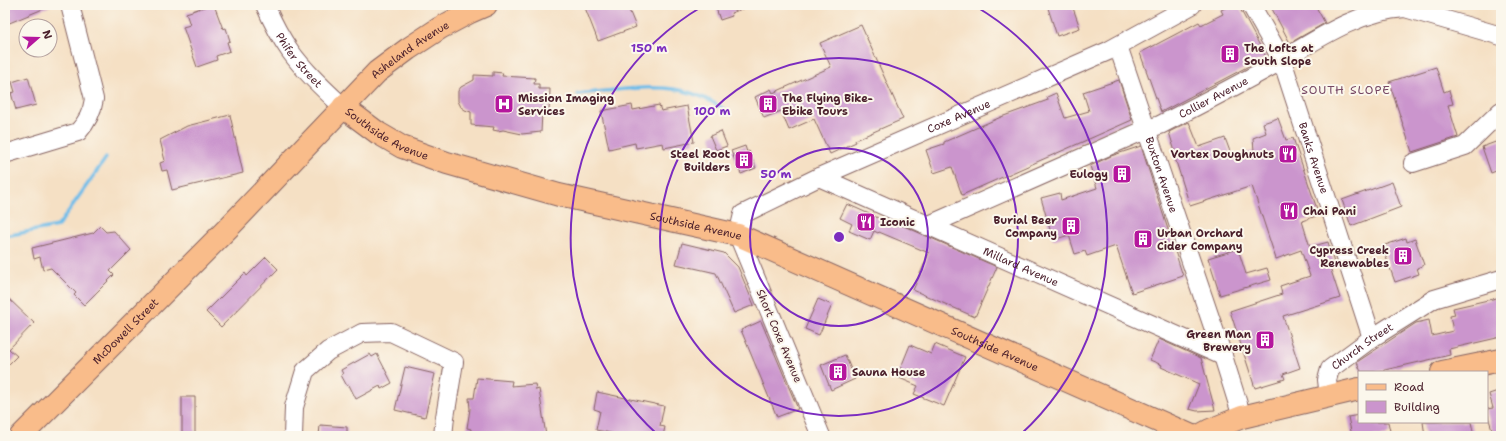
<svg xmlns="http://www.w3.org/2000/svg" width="1506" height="441" viewBox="0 0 1506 441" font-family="'Shantell Sans',sans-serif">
	<rect width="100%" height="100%" fill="#fbf7ec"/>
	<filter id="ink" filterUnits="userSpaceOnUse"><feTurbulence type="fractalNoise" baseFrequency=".025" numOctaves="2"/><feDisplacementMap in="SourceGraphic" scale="8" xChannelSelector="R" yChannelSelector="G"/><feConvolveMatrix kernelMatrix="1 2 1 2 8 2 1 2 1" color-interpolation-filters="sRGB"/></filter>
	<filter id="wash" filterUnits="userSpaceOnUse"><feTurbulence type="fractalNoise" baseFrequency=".012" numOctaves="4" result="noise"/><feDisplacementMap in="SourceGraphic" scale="16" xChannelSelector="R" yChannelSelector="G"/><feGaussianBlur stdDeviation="0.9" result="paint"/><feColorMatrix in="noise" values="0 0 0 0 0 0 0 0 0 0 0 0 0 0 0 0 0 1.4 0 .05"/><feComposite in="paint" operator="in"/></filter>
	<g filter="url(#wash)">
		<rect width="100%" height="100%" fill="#f5e0c4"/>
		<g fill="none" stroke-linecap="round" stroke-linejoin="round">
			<path stroke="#6fbde9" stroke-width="3.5" d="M578,94C611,91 660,82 691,93C704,97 718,105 729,112
				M5,236L58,226L106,158"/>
		</g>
		<g id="blocks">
			<path fill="#cb95cd" d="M5,5H50V6L7,24L5,18Z
				M210,5H214L223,29L226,28L230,41L227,42L230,51L216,56L217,60L197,67L183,27L190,25L186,13Z
				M584,5H627L636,27L598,41Z
				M715,5H750V6L731,13L732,16L720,20Z
				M1047,5H1072L1080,28L1057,36Z
				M1231,5H1238L1266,57L1161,112L1140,53L1199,22L1201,25L1223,14L1221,10Z
				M1270,5H1315L1325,23L1290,43Z
				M861,25L903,119L855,140L856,142L830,154L814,119L789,130L781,111L764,118L755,97L771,89L773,93L831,67L820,43Z
				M1436,67L1444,92L1449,90L1453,104L1448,105L1458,137L1412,152L1389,82Z
				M493,72L503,73L502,76L535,78L534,84H539V89H550L549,112H542L541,132L522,134L503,130L498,131L493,130L494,127L471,125V112L465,110L461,107L458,101V91L461,87L474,80V75L493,76Z
				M28,77L36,105L16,110L11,93L15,92L12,82Z
				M1119,80L1132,120L962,195L952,167L934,173L926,150L944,144V142L1001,117L1048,100L1047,97L1056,93L1065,118L1089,111L1083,92Z
				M632,105L633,110L659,105L661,111L687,106L694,142L664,148L663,143L636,148L635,143L609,149L601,111Z
				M230,115L243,173L172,190L167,170L162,171L160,163L165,161L160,140L187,126Z
				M1278,118L1286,140L1293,138L1319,215L1302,221L1310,247L1328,242L1334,263L1329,264L1340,298L1283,316L1300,368L1283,374L1285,379L1255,388L1230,311L1282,294L1280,286L1310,276L1301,250L1276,259L1252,186L1190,206L1174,155H1176L1169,132L1189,122L1199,147L1225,138L1232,157L1254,151L1253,138L1266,133L1263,123Z
				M721,131L727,146L716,150L710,136Z
				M1501,140V169L1491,173L1482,147Z
				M745,146L747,152L749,151L756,168L741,174L731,151Z
				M1141,146L1183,276L1132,293L1116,246L1087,256L1085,251L1075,254L1069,235L1053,240L1041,198L1060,193L1061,200L1097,188L1090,166L1111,156Z
				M1392,182L1401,207L1351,226L1342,200Z
				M847,204L896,226L897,223L997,267L975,317L913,290L929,253L879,232L878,233L874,231L870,240L849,231L852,224L840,218Z
				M100,226L106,232L114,231L131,250L110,271L114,275L84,305L74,295L76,293L51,268L43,270L40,257L34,259L32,248L93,233Z
				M1406,238L1407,242L1415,239L1424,265L1417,268L1419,274L1395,282L1382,246Z
				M682,243L724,253L738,267L754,305L734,313L716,273L676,264Z
				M1238,249L1246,274L1267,268L1271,280L1220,295L1208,258Z
				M266,257L278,269L221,327L206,312L245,273L247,276Z
				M5,295L34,323L9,349L17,356L5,368Z
				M1501,297V337L1449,349L1450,355L1376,372H1361L1357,362L1416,323L1429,320L1432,336L1453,331L1450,316L1455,315L1453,308Z
				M818,299L832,305L819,335L805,329Z
				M761,321L798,409L777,417L741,330Z
				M1159,339L1201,358L1215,410L1197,411L1189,409L1199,384L1161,367L1162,365L1150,360Z
				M935,344L965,357L944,406L914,394L918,386L897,377L910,345L931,354Z
				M370,354L372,357L377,354L392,383L381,389L380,386L356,399L349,385L347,386L341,375L343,374L341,370Z
				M845,355L855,379L831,390L821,365Z
				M405,367L435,374L425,417L395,410Z
				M477,378L512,381L511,386L535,384L536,390L539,389L546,436H470L471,429L467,428L470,409L469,398H474Z
				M1501,390V436H1494L1487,413V409L1493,408L1489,394Z
				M597,392L664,406L660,426L665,427L663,436H625L596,430L600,411L594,409Z
				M182,397H195V436H182Z
				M1359,415V422H1388L1390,431L1386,436H1352L1348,417Z
				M1423,422H1471L1474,436H1425Z
				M320,425L347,427V436H319Z"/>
		</g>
	</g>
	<g filter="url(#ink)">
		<use href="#blocks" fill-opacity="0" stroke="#866361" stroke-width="1"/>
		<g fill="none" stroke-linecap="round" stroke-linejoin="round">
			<defs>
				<g id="minor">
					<path id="s1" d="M265,5C272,21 280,37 290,51C305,72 325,90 343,107"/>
					<path id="s2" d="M1251,5L1282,60L1372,338"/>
					<path id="s3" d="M1118,46L1223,356L1242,417"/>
					<path d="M5,154L78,132C87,122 92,113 94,99L70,5"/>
					<path d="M1413,163L1465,146L1501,111"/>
					<path id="s4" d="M819,177L1223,356"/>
					<path id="s5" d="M927,226L1147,129L1160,125C1197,106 1234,87 1270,67C1312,43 1355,11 1405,8L1501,36"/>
					<path id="s6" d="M1329,396L1327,380L1330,369L1372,338L1434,299L1501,279"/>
					<path d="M293,436L294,407L305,371L328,351L362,333L391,332L454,362L445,417L443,436"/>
					<path id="s7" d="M821,436L738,235L743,214L819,177L1108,51L1192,5"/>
				</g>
				<g id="major">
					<path id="s8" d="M343,107L378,133L402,147L447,163L559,195L738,235L1192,436"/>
					<path d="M1442,372L1501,360"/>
					<path id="s9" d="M21,436L230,226L377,72L408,49L440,28L470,12L486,5"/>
					<path d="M1199,436L1210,430L1242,417L1359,389"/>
				</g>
			</defs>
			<use href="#minor" stroke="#866361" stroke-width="20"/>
			<use href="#major" stroke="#866361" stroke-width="24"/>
			<use href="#minor" stroke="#fff" stroke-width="18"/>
			<use href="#major" stroke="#f9bc8a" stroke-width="22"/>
		</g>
	</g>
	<g fill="none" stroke="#7b2cbf" stroke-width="2">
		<circle cx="839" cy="237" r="89"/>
		<circle cx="839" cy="237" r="179"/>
		<path d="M658 435A268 268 0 0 1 703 6M975 6A268 268 0 0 1 1020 435"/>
	</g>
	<defs>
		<symbol id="building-square" viewBox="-11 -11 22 22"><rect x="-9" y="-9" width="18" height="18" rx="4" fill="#b5179e" stroke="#fbf7ec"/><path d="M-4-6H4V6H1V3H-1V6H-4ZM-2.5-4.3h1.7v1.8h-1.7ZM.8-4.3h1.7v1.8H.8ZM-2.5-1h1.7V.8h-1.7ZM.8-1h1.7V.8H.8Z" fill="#fff"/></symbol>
		<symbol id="hospital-square" viewBox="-11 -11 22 22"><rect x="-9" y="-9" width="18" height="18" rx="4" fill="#b5179e" stroke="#fbf7ec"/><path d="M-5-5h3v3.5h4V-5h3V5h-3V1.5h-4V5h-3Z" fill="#fff"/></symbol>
		<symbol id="restaurant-square" viewBox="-11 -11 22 22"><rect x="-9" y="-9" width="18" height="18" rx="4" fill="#b5179e" stroke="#fbf7ec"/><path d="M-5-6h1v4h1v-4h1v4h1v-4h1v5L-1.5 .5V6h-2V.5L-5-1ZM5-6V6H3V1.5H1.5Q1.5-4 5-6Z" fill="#fff"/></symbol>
	</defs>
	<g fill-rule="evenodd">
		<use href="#building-square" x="1219" y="43" width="22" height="22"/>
		<use href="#hospital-square" x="493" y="93" width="22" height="22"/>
		<use href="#building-square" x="757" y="93" width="22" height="22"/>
		<use href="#restaurant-square" x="1277" y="143" width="22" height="22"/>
		<use href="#building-square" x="733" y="149" width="22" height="22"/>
		<use href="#building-square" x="1111" y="163" width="22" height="22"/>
		<use href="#restaurant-square" x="1278" y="200" width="22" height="22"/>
		<use href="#restaurant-square" x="855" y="211" width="22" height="22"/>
		<use href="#building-square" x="1060" y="215" width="22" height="22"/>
		<use href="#building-square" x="1132" y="228" width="22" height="22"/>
		<use href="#building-square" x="1392" y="245" width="22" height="22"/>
		<use href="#building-square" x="1254" y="329" width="22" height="22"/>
		<use href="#building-square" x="827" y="361" width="22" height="22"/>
	</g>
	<g text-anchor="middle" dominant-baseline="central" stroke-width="4" stroke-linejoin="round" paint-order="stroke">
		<g font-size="11" font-weight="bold" fill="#4a1f2b" stroke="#fbf7ec" text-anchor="start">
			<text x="1244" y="48">The Lofts at<tspan x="1244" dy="13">South Slope</tspan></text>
			<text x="518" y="98">Mission Imaging<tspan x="518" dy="13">Services</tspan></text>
			<text x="782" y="98">The Flying Bike-<tspan x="782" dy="13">Ebike Tours</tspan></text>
			<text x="730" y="154" text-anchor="end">Steel Root<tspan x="730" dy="13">Builders</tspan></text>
			<text x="1274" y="154" text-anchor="end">Vortex Doughnuts</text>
			<text x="1108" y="174" text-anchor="end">Eulogy</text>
			<text x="1303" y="211">Chai Pani</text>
			<text x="1057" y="220" text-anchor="end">Burial Beer<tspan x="1057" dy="13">Company</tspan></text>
			<text x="880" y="222">Iconic</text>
			<text x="1157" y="233">Urban Orchard<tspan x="1157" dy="13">Cider Company</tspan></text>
			<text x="1389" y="250" text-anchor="end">Cypress Creek<tspan x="1389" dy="13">Renewables</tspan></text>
			<text x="1251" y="334" text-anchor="end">Green Man<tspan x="1251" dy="13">Brewery</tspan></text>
			<text x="852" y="372">Sauna House</text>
		</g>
		<g font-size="11" fill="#4a1f2b" stroke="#fbf7ec">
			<text stroke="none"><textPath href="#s9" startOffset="549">Asheland Avenue</textPath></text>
			<text stroke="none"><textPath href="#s1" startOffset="65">Phifer Street</textPath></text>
			<text stroke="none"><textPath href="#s5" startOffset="314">Collier Avenue</textPath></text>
			<text stroke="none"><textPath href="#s7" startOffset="476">Coxe Avenue</textPath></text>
			<text stroke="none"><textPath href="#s8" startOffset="52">Southside Avenue</textPath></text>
			<text stroke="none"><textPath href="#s2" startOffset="166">Banks Avenue</textPath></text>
			<text stroke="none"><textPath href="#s3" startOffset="136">Buxton Avenue</textPath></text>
			<text stroke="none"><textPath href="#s8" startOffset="376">Southside Avenue</textPath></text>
			<text stroke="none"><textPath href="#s4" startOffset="221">Millard Avenue</textPath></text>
			<text stroke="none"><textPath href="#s9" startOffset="148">McDowell Street</textPath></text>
			<text transform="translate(779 336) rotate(67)">Short Coxe Avenue</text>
			<text stroke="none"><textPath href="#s6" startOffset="67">Church Street</textPath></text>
			<text stroke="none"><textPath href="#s8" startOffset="700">Southside Avenue</textPath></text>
		</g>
		<g font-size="12" letter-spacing="1" fill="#774864" stroke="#fbf7ec">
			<text x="1346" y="90">SOUTH SLOPE</text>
		</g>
	</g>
	<circle cx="839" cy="237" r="6" fill="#7b2cbf" stroke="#fbf7ec" stroke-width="2"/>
	<g font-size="12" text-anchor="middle" font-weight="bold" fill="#7b2cbf" stroke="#fbf7ec" stroke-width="4" stroke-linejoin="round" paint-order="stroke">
		<text x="649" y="52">150 m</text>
		<text x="712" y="115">100 m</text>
		<text x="776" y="178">50 m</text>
	</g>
	<rect width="1506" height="441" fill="none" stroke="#fbf7ec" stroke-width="20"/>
	<rect x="1358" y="371" width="130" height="52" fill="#fbf7ec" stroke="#b4a19f"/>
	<rect x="1366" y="384" width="20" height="6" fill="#f9bc8a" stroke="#b4a19f"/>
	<text x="1394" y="391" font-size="12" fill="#4a1f2b">Road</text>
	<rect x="1366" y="401" width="20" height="12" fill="#cb95cd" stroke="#b4a19f"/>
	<text x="1394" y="411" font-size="12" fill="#4a1f2b">Building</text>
	<g transform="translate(38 38) rotate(70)"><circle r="19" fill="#fbf7ec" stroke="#b4a19f"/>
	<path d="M0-3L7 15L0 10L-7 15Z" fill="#b5179e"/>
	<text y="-6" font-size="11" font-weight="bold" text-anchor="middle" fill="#4a1f2b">N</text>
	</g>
</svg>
